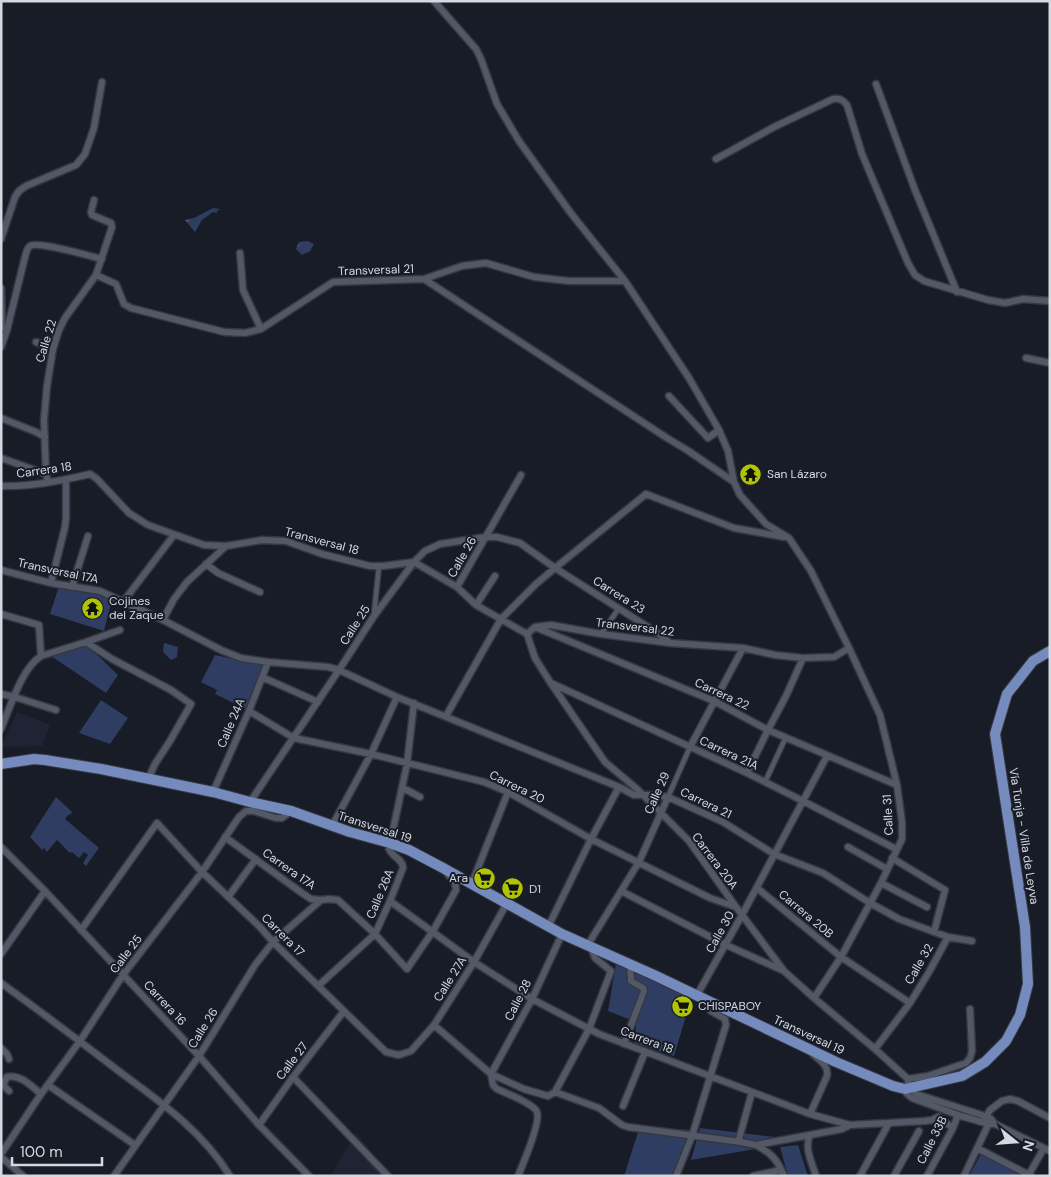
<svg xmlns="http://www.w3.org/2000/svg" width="1051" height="1177" viewBox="0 0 1051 1177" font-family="'DM Sans',sans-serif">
	<defs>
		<pattern id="forest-firs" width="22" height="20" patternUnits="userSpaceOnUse" patternTransform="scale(1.25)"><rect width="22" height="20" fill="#2f3d62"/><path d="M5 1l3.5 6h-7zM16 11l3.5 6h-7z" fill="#4c5878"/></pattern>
	</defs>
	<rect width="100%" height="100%" fill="#171c27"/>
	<path fill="#1e2434" d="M17,712L50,725L42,746L1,747Z
		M356,1133L391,1176H330Z"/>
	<path fill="#2f3d62" d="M60,583L113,595L104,631L50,614Z
		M164,643L178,647L177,657L171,660L163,652Z
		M87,645L118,675L106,693L51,656Z
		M215,655L265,666L248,710L215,694L217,690L201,682Z
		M101,700L128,718L110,744L79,733Z
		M56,797L72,812L70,815L69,814L65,819L99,848L86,866L83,863L88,855L84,852L79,858L72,852L70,853L57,840L47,852L44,848L42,850L30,837Z
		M617,957L684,988V1000L680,1013L686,1016L674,1056L635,1043L636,1022L608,1011Z
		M640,1126L676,1129L693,1130L678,1176H624Z
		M700,1128L775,1137L773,1146L691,1160Z
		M798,1145L808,1176H788L780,1147Z
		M982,1152L1024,1174L1023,1176H969Z"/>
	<path fill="url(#forest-firs)" d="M213,208L220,209L217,211V213L213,212L202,220L195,232L185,220L194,218Z
		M308,241L314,244L310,251L302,255L296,249L299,242Z"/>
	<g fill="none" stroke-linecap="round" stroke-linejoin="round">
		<defs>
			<path id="pedestrian" d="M374,614L379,566
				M601,634L619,608
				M765,782L786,737
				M668,797L690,747"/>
			<path id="minor" d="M434,1L476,49L481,59L497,104L519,141L570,212L625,281L689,378L719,430L728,451L734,482L740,495L766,524L789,538L811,571L849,648L880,715L897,785L902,822V839L881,883L841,957L814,998
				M876,84L915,190L957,292
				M716,159L774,127L833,99C840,98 843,100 847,105L862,154L908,263L915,275L924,281L988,300L1005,303L1023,299L1050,301
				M1,239L15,197L19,191L26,186L76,165L85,154L94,128L102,82
				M240,253L243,290L261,329
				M96,275L116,284L124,304L131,308L224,332L245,333L261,329L333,282L424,279L462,266L486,263L534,277L569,281H625
				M424,279L667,438L687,450L734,482
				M1,288L2,328
				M36,342L53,349
				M1,347L7,330L25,257C26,253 27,248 30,246C38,241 90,256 102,259
				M1026,358L1050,363
				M669,396L708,438L719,430
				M1,418L36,432L45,437
				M1,458L46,474
				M48,482L46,474L44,420L47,386L53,349L59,330L65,318L96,275L112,227L111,223L92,215L91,212L94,200
				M1,486C31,487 61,481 90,474L97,479L129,513L148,525L204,545L226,546L262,540L286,541L322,554L370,566H384L414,562
				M414,562L457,587L476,605L527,634
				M206,564L218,573L260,592
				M1,570L51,583L100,591L163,620L221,650L241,658L268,662L328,667L339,670L397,697L619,787L634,795H652L668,797L723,822L774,854L823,873L870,903L899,919L948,937L972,941
				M51,583L65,527L66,518V480
				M72,587L88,536
				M457,587L521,475
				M123,602L174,535
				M476,605L495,576
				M1,614L39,625L41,656
				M163,620L174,599L187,582L226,546
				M535,627L714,701L768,730L897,785
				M527,634L535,658L550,682L605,762L637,789L689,841L736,907L784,971L814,998L875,1049L908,1079V1082L916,1094L985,1116L991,1119L995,1124L1050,1151
				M527,634L535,627L551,625L601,634L670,643L743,648L775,655L803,658L834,657L849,648
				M86,642L112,659L171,690L191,704L170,741L155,764L148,779
				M262,677L318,702
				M551,683L747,773L803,801L896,849
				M1,694L15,697L56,710
				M249,711L294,738L371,754L484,782L508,792L591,839L710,898L736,907
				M446,716L501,619L536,584L555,568L646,494L734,528L784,537
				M1,729C10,708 21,669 41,656L86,642L120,630
				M690,747L743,648
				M747,773L768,730L786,696L803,658
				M403,788L420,797
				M213,792L249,711L268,662
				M250,802L339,670L374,616L414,562L425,551L440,544L486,537H497L520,543L555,568L659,634L670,643
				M332,826L371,754L397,697
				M225,837L302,893L311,899L321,900L329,899L338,900L375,934L407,969L433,931L456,890L455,883L447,873
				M1,847L45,891L199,1056L259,1125L309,1176
				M848,847L887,869
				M892,858L945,890L934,932
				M472,883L508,792
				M881,883L927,907
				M757,888L841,957L910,1003
				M621,891L726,945L784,971
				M228,897L256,859
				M390,901L474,962L532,999L599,1034L810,1114L850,1125L925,1121L932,1120L938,1117
				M548,927L591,839L619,787
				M81,930L157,823L202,872L260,927L273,942L386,1052L399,1055L411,1051L434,1025L474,962L507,903
				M587,946L639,862L668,797
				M1,954L45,891
				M1,983C41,1012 81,1042 120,1072C161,1102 203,1132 230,1176
				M318,986L375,934L390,901L403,868C403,859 392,857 389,849L407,764L414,703
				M697,995L742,915L827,756
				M434,1025L491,1074L524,1089L548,1096L555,1092L589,1029L611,971L595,958L591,947
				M624,1044L644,991L643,988L631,981L630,964
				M1,1048L7,1054L9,1059
				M875,1049L910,1003L929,972L948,937
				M293,1077L388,1176
				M908,1079L928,1076L966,1063L970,1058L972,1051L970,1009
				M48,1085L135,1145
				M906,1088L905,1089L907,1094L912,1098L961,1116L989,1124H995
				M9,1091L3,1085L7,1077C21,1074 31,1086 41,1094
				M555,1092L599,1108L622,1125L628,1127L741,1142
				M752,1092L739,1139L741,1142L756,1145
				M623,1106L645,1052
				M810,1114L827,1076C829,1065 819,1060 812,1053
				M938,1117L953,1128
				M985,1119L990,1110L1002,1101L1010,1099L1018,1101L1050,1118
				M259,1125L293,1077L344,1011
				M810,1135C804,1148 812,1163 816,1176
				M977,1148L1031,1176
				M1,1154L41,1094L80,1041L123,975L202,872L239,817L246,811H254L276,818H282L291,811
				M1,1157L23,1176
				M114,1176L199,1056L255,965L273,942L321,900
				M518,1176C523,1164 541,1122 537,1112C534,1104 506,1093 497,1089L493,1085L491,1074L532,999L562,934
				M676,1176L692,1136L726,1025L725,1019L711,1011L710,1007L711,1002
				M753,1176L781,1170
				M784,1176C777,1159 771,1153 756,1145L842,1129L850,1125
				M860,1176L889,1123
				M894,1176L919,1131
				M927,1176L953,1128L958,1115
				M964,1176L990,1121
				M1028,1176L1044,1148"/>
			<path id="primary" d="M1,764L34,759L45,760L101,769L213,792L250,802L291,811L350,832L390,843L409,850L443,868L562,934L654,975L836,1062L893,1086L905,1089L962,1076L985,1062L1006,1041L1020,1015L1028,984L1025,927L995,734L1007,694L1033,661L1050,651"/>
		</defs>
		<use href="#pedestrian" stroke="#363841" stroke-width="7"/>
		<use href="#minor" stroke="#363841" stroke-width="9"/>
		<use href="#primary" stroke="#363841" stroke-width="12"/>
		<use href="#pedestrian" stroke="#525865" stroke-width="4.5"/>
		<use href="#minor" stroke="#525865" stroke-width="6"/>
		<use href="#primary" stroke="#758abd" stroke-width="10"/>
	</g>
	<defs>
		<symbol id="temple-disc" viewBox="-11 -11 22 22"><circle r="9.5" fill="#b0c500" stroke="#171c27"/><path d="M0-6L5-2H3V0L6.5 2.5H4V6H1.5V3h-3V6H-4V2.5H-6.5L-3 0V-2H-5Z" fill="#111"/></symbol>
		<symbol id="supermarket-disc" viewBox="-11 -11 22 22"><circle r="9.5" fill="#b0c500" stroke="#171c27"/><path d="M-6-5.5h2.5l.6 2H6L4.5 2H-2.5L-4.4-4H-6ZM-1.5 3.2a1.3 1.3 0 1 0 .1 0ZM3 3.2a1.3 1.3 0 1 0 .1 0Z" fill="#111"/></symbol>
	</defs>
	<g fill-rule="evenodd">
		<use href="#temple-disc" x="738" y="462" width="25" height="25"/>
		<use href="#temple-disc" x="80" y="596" width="25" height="25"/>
		<use href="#supermarket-disc" x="472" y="866" width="25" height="25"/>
		<use href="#supermarket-disc" x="500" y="876" width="25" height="25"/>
		<use href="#supermarket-disc" x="670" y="994" width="25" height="25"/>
	</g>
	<g text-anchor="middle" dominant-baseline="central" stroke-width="4" stroke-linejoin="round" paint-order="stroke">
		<g font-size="12" fill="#d4d8df" stroke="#171c27">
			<text transform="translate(376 270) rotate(-2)">Transversal 21</text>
			<text transform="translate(46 341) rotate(-73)">Calle 22</text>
			<text transform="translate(44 470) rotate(-8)">Carrera 18</text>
			<text transform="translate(322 541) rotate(15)">Transversal 18</text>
			<text transform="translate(462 557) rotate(-60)">Calle 26</text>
			<text transform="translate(58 571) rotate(12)">Transversal 17A</text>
			<text transform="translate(619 595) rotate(32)">Carrera 23</text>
			<text transform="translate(355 625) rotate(-57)">Calle 25</text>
			<text transform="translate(635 627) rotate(7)">Transversal 22</text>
			<text transform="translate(722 694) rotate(25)">Carrera 22</text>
			<text transform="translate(231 723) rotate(-67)">Calle 24A</text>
			<text transform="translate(729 753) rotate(25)">Carrera 21A</text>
			<text transform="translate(517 787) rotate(26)">Carrera 20</text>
			<text transform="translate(657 793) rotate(-66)">Calle 29</text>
			<text transform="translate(706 803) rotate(26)">Carrera 21</text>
			<text transform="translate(888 815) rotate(-93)">Calle 31</text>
			<text transform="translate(375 827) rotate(18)">Transversal 19</text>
			<text transform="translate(1024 836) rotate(81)">Vía Tunja - Villa de Leyva</text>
			<text transform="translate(715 861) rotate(53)">Carrera 20A</text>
			<text transform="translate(289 869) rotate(35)">Carrera 17A</text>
			<text transform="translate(380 894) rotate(-67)">Calle 26A</text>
			<text transform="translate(806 914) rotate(40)">Carrera 20B</text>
			<text transform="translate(720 932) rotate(-61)">Calle 30</text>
			<text transform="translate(283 935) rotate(45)">Carrera 17</text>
			<text transform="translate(126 954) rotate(-53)">Calle 25</text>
			<text transform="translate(919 964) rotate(-60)">Calle 32</text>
			<text transform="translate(450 979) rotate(-58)">Calle 27A</text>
			<text transform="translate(518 1000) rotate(-63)">Calle 28</text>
			<text transform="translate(165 1003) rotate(47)">Carrera 16</text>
			<text transform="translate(203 1028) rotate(-58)">Calle 26</text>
			<text transform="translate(809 1035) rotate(25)">Transversal 19</text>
			<text transform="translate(647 1040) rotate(21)">Carrera 18</text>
			<text transform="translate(292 1061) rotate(-53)">Calle 27</text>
			<text transform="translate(932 1140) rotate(-63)">Calle 33B</text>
		</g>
		<g font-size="12" fill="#d4d8df" stroke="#171c27" text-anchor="start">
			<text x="767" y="474">San Lázaro</text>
			<text x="109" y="601">Cojines<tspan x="109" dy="14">del Zaque</tspan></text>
			<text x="468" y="878" text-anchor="end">Ara</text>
			<text x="529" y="889">D1</text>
			<text x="698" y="1006">CHISPABOY</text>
		</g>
	</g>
	<rect width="1051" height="1177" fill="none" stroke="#d4d8df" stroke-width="5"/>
	<g transform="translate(1016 1142) rotate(107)" stroke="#171c27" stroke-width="4" paint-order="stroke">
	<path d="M0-4L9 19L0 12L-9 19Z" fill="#d4d8df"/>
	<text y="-8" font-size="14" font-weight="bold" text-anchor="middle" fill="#d4d8df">N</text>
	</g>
	<path d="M12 1157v8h90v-8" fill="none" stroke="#d4d8df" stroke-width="2.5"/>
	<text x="20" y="1157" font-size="15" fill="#d4d8df" stroke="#171c27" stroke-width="4" paint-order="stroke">100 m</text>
</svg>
